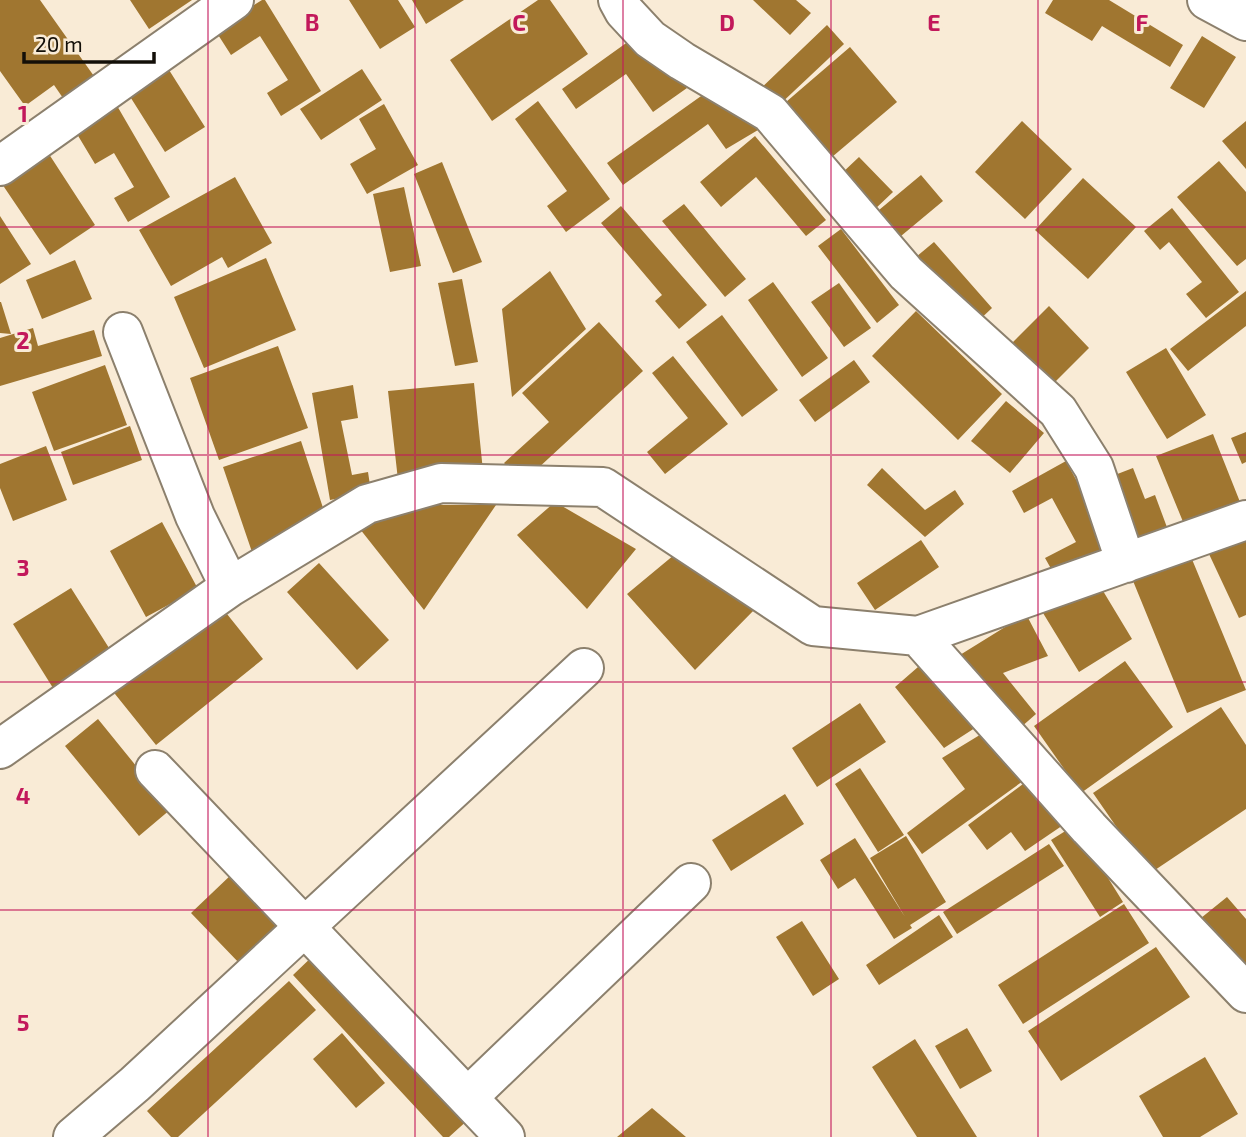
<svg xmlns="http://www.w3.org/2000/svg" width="1246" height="1137" viewBox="0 0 1246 1137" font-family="'Exo 2',sans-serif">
	<rect width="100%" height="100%" fill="#f9ebd6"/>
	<path fill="#a07630" d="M0,0H40L96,79L65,101L54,85L25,106L0,71Z
		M130,0H192L149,29Z
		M262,0H265L321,91L281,116L267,93L288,80L260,36L231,55L215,30Z
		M349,0H398L415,27L380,49Z
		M412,0H464L426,24Z
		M538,0H550L588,54L492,121L450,60Z
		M753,0H796L811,13L790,35Z
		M1053,0H1109L1183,45L1170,67L1102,26L1092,41L1045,13Z
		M827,25L844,44L776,108L759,90Z
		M1202,36L1236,57L1204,108L1170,88Z
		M629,41L687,88L653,112L626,74L576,109L562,89Z
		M850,47L897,102L832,157L786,102Z
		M164,62L205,127L165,152L124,87Z
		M362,69L382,100L321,140L300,109Z
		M711,89L758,130L726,149L708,124L623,185L607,163Z
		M538,101L610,199L566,232L547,206L567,191L515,119Z
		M116,104L170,197L128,222L114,198L134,187L114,153L95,164L74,129Z
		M384,104L418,165L367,194L350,164L376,149L359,119Z
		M1022,121L1072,169L1025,219L975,172Z
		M1246,121V169L1222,141Z
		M755,136L826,220L806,236L756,177L721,207L700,182Z
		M45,148L95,225L50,255L0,181Z
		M859,157L893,192L874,210L841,174Z
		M1219,161L1246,192V259L1237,266L1177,197Z
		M442,162L482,262L453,273L414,174Z
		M921,175L943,201L901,236L879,210Z
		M235,177L272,243L228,268L222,257L171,286L139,230Z
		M1083,178L1136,227L1088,279L1035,230Z
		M404,187L421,266L390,272L373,194Z
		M684,204L746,279L725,297L662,221Z
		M621,206L707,305L679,329L655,301L662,295L601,223Z
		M1172,208L1239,292L1206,318L1186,294L1202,282L1169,242L1160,250L1144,231Z
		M0,216L31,264L0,284Z
		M841,229L899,305L877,323L818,246Z
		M934,242L992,308L975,324L916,257Z
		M266,258L296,330L204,368L174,297Z
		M75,260L92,299L42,319L26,280Z
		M550,271L586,329L512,397L502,309Z
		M462,279L478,362L455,366L438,283Z
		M773,282L828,358L802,377L748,300Z
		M839,283L871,328L844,347L811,302Z
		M1246,291V326L1188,371L1170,349Z
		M0,302H1L11,334L0,333Z
		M1049,306L1089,348L1048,389L1007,348Z
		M916,311L1002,394L958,440L872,356Z
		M722,315L778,390L742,417L686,342Z
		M599,322L643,371L522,483L504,463L549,422L522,393Z
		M33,328L38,346L94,330L102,356L0,386V338Z
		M278,346L308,428L219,460L190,378Z
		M1166,348L1206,415L1167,439L1126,372Z
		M673,356L728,424L665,474L647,452L688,418L652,373Z
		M854,360L870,382L815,422L799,400Z
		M105,365L127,425L54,451L32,392Z
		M474,383L483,471L398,480L388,391Z
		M353,385L358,418L341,421L352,475L368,472L371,492L330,500L312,393Z
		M1006,401L1044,433L1010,473L971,441Z
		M130,426L142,460L73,485L61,452Z
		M1246,432V462L1242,464L1231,438Z
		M1213,434L1242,507L1186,529L1156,456Z
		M301,441L329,526L252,552L223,467Z
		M46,446L67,500L13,521L0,488V464Z
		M1066,461L1114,550L1058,581L1045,558L1076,542L1052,498L1024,513L1012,491Z
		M882,468L925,510L955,490L964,504L925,537L867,485Z
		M1133,468L1145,499L1155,495L1168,530L1131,543L1107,478Z
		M555,502L636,549L587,609L517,535Z
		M390,505H496L424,610L356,524Z
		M162,522L198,589L146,617L110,551Z
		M1246,538V615L1239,618L1209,554Z
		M921,540L939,567L875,610L857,583Z
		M1189,552L1246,690L1187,713L1131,576Z
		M674,555L756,608L695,670L627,594Z
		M319,563L389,640L357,670L287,592Z
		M1097,581L1132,639L1079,672L1043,613Z
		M71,588L116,659L58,696L13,624Z
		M223,609L263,659L156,745L111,689Z
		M1026,614L1048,656L1003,673L1036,714L1013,734L947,663Z
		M1125,661L1173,727L1081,793L1034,726Z
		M918,667L981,724L944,748L895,687Z
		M860,703L886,742L817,787L792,748Z
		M1221,707L1246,745V809L1149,874L1093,793Z
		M98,719L171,809L139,836L65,746Z
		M983,733L1030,776L922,854L907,833L965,789L942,758Z
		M860,768L904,835L878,852L835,784Z
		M1031,778L1072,819L1025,851L1011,832L987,850L968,825Z
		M785,794L804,824L731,871L712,840Z
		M1075,825L1123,902L1100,917L1051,840Z
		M906,836L946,902L910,925L912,928L894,939L855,878L838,889L820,860L855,838L905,917L870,858Z
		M1049,844L1064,866L957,934L943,912Z
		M233,873L282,925L241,965L191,913Z
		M1227,897L1246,919V971L1201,918Z
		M1124,904L1149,943L1023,1024L998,985Z
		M939,915L953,937L879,985L866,965Z
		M802,921L839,979L813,996L776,937Z
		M1156,947L1190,997L1061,1081L1028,1031Z
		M317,952L470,1118L449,1137H443L293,975Z
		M289,981L316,1010L178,1137H171L147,1111Z
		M967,1028L992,1071L960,1089L935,1046Z
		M342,1033L385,1083L356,1108L313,1059Z
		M915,1039L977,1137H917L872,1067Z
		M1205,1057L1238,1114L1200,1137H1163L1139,1096Z
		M652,1108L686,1137H617Z"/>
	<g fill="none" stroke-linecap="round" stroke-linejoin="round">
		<defs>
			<path id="minor" d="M618,0L624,11L650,39L682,61L770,113L906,273L1058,411L1094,468L1126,563
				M1207,0L1246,21
				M0,166L234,0
				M123,332L195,516L230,587
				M918,636L1089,828L1246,993
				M0,749L230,587L367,504L441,483L603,487L813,626L918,636L1246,520
				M155,770L505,1137
				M468,1097L691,883
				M73,1137L135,1084L584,668"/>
		</defs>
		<use href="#minor" stroke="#8c806d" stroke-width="42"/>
		<use href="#minor" stroke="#fff" stroke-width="38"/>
	</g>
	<path fill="none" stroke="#c2185b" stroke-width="2" stroke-opacity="0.55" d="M208,0V1137M415,0V1137M623,0V1137M831,0V1137M1038,0V1137M0,227H1246M0,455H1246M0,682H1246M0,910H1246"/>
	<g font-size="23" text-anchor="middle" font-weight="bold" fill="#c2185b" stroke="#f9ebd6" stroke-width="6" stroke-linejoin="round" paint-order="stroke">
		<text x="312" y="31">B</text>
		<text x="519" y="31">C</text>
		<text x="727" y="31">D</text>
		<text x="934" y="31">E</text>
		<text x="1142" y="31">F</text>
		<text x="23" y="122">1</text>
		<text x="23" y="349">2</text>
		<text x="23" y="576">3</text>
		<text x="23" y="804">4</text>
		<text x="23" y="1031">5</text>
	</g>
	<path d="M24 52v10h130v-10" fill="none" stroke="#130f08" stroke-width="3.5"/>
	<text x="35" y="52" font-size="21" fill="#130f08" stroke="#f9ebd6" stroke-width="5" paint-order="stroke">20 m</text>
</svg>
